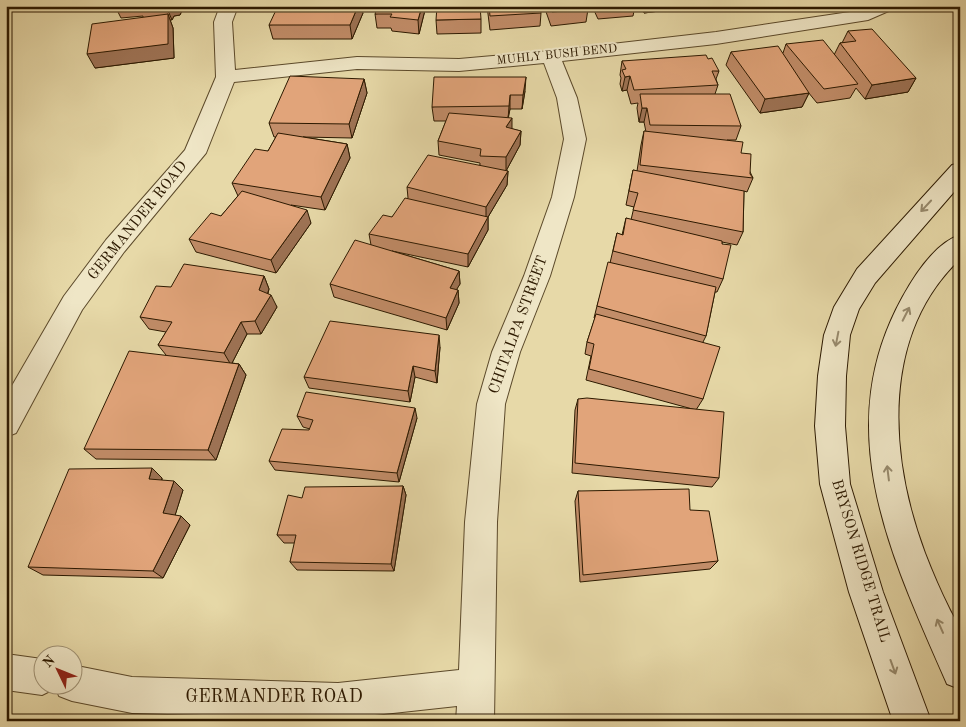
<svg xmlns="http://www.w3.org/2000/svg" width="966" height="727" viewBox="0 0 966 727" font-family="'Old Standard TT',serif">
	<rect width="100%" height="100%" fill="#e7d9a8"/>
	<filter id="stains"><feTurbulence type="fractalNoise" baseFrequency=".004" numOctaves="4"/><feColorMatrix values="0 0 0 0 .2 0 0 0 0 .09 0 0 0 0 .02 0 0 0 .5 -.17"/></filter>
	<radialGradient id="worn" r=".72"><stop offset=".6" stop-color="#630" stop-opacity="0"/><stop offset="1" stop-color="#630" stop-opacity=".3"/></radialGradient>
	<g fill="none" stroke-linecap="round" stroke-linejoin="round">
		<defs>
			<path id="street" d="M220,6H238L232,22L235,70L357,57L459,59L551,51L716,32L863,10L871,6H894L891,10L868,20L716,44L562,61L577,98L586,139L574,197L550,276L520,352L505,404L497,522L494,721H456L457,706L338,719L132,713L72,701L59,696L56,688L42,695L6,690V654L42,659V684H72V665L132,677L338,683L459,670L465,522L477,404L492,352L524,276L552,197L564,139L557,98L544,63L459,71L357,69L234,82L206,153L124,252L82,310L16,433L6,437V396L64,296L106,240L185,150L216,77L214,22Z"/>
			<path id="secondary" d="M960,163V185L875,283L859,309L850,335L846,376L845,426L850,484L883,592L931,721H893L849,592L820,484L815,426L818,376L824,335L834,307L857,269L952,165Z
				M960,235V259C880,335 889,457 925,553C932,571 940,590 949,608C952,615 959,624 960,632C962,650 960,671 960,689L947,684C892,558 829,431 902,298C914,276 935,243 960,235Z"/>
		</defs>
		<use href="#street" stroke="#5b492a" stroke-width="2"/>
		<use href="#secondary" stroke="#2c1900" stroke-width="2"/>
		<use href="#street" fill="#efe6c6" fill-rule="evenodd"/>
		<use href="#secondary" fill="#efe6c6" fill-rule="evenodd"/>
	</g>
	<path fill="#c28d69" stroke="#2c1900" d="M115,6H184L180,15L174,16L172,20H170L173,28L174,58L95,68L143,17V16L121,18Z
		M426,6L419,34L392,31L391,28H377L375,14Z
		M487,6H539L541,13L540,26L490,30Z
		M544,6H587L588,9L586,22L551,26Z
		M592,6H635L633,16L598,19Z
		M641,6H683V8L644,13Z
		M363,13L352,39H273L269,25Z
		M481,19V33L437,34L436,20Z
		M848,31L916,78L908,92L865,99L856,88L850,98L817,103L808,92L809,93L802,107L760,113L726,65L731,52L783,53L786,44L834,55L840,43H842Z
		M622,61L719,71L716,79L718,85L715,94L741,126L736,140H727L741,153L753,178L747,192L744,191L743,232L737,245L722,242L723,279L717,292H715L706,336L703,342V399L696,410L586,380L591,356L585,354L587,342L595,318H594L597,306L610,263L617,233L622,235L626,218L631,220L634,207L626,205L633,170L637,171L641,145L644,131L646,132L644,122H639L637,108L638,103L631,104L627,90L622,91L620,84L621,78L620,75Z
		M364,79L367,93L352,138L303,137L347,144L350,158L325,210L291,205L311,223L276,273L196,252L189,239L221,216L238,196L232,183L268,151L276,137H274L269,123Z
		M525,91L522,109H510L508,117L512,129L521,131L520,145L506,171H508L507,185L488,217V230L468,267L392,251L459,271L460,284L456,290H458L459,303L447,330L334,297L330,284L371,245L369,234L392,217L408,198L407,187L480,165V163L439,155L438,141L446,121H434L432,107Z
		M264,276L269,289L268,294L277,307L261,334H247L232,363L239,364L246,375L216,460L96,459L84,449L166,355L158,345L166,332L149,329L140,317L171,287Z
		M440,347L437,383L415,377L410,402L309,388L304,377Z
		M578,399L719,478L712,487L572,473L575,410Z
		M297,416L417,418L399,482L275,470L269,461L309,430L310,429L303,427Z
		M162,478V480L183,490L175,515L190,525L163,578L43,575L28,567Z
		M403,486L406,495L394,571L297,570L290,562L295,543H284L277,535L302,498Z
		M578,491L690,510L718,561L710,569L580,582L575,501Z"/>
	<path fill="#9e7355" stroke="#2c1900" d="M166,6H184L180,15L174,16L172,20Z
		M358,6H362L363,13L352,39L350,25Z
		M422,6H426L419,34L418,20Z
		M646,6H683V8L644,13Z
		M694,6H714L693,9Z
		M168,14L173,28L174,58L95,68L87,54Z
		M630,76L627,90L622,91L625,77Z
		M526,77L525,91L522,109L523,95Z
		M916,78L908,92L865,99L872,85Z
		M364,79L367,93L352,138L349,124Z
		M809,93L802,107L760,113L765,99Z
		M510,95V109L508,120L509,106Z
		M642,108H647L644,122H639Z
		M512,118V132L506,127Z
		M521,131L520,145L506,171V157Z
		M347,144L350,158L325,210L321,197Z
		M508,171L507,185L488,217V230L468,267V254L486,220V207Z
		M307,210L311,223L276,273L271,260Z
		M459,271L460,284L450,300V288Z
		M264,276L269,289L264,303L259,290Z
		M458,290L459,303L447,330L446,318Z
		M271,295L277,307L261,334L255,321Z
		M241,322L247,334L231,365L224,353Z
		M439,335L440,347L437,383L435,371Z
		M239,364L246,375L216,460L208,450Z
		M413,366L415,377L410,402L408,391Z
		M415,408L417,418L399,482L397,473Z
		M152,468L162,478L159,488L149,479Z
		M174,481L183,490L173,522L163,513Z
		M403,486L406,495L394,571L391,564Z
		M181,516L190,525L163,578L153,571Z"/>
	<path fill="#e1a47a" stroke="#2c1900" d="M141,6H166L139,8Z
		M304,6H358L350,25H269L277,8Z
		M378,6H422L418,20L390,17L392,14H375Z
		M437,6H480L481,19L436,20Z
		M489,6H539L541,13L490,16Z
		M550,6H587L588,9L552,12Z
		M168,14V44L87,54L92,24Z
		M872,29L916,78L872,85L840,43L856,41L848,31Z
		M823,40L858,84L824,89L786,44Z
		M778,46L809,93L765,99L731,52Z
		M706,55L708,59L712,58L719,71H712L718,85L634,90L630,76L625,77L622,70L626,69L622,61Z
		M290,76L364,79L349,124L269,123Z
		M434,77H526L523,95H510L509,106L432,107Z
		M640,94H730L741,126L650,125L647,108H642Z
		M449,113L512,118L506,127L521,131L506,157L480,156L481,149L438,141Z
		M644,131L743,142L741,153L751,154L750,174L753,178L640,165Z
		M278,133L347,144L321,197L232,183L255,149L268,151Z
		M428,155L508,171L486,207L407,187Z
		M633,170L744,191L743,232L633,210L638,193L629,191Z
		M242,191L307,210L271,260L189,239L211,213L221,216Z
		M405,198L488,217L468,254L369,234L383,215L392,217Z
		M626,218L722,241V244L731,245L723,279L613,251L617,233L623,235Z
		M355,240L459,271L450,288L458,290L446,318L330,284Z
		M608,262L716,287L706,336L597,306Z
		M184,264L264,276L259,290L271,295L255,321L241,322L224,353L158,345L172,322L140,317L156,286L171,287Z
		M596,314L720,347L703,399L589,369L594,344L587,342Z
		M330,321L439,335L435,371L413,366L408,391L304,377Z
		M129,351L239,364L208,450L84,449Z
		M306,392L415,408L397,473L269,461L282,429L309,430L313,420L297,416Z
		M587,398L724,412L719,478L575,463L578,399Z
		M152,468L149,479L174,481L163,513L181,516L153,571L28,567L69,469Z
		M403,486L391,564L290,562L296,535H277L288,495L302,498L305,487Z
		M689,489L690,510L709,511L718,561L583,575L578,491Z"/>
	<defs><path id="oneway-shaft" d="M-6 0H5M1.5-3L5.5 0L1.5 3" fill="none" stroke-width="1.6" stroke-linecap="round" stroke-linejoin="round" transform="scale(1.25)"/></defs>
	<g stroke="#978a6d">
		<use href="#oneway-shaft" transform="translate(926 206) rotate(133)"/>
		<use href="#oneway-shaft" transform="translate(906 314) rotate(-63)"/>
		<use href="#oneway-shaft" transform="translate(837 339) rotate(101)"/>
		<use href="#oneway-shaft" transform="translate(888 473) rotate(-97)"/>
		<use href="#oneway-shaft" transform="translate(940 626) rotate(-114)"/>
		<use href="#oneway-shaft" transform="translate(893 667) rotate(70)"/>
	</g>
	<g text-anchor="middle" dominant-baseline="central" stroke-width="4" stroke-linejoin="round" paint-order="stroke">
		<g font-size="12" fill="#2c1900" stroke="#efe6c6">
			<text transform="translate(557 55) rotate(-6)">MUHLY BUSH BEND</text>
		</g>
		<g font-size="15" fill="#2c1900" stroke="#efe6c6">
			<text transform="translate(138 221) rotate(-51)">GERMANDER ROAD</text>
			<text transform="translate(519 325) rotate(-70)">CHITALPA STREET</text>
			<text transform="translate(860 561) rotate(73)">BRYSON RIDGE TRAIL</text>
		</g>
		<g font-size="18" fill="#2c1900" stroke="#efe6c6">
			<text x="274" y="697">GERMANDER ROAD</text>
		</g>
	</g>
	<rect width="966" height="727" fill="none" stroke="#e7d9a8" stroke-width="25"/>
	<rect x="8" y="8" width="951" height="712" fill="none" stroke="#2c1900" stroke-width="2.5"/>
	<rect x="12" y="12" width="941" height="702" fill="none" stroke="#2c1900"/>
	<g transform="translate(58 670) rotate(313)"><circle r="24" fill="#efe6c6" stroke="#a19477"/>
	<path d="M0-4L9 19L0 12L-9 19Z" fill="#8f2418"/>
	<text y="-8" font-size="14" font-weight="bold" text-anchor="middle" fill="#2c1900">N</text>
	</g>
	<rect width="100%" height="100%" filter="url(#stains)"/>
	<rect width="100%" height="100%" fill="url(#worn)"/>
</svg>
